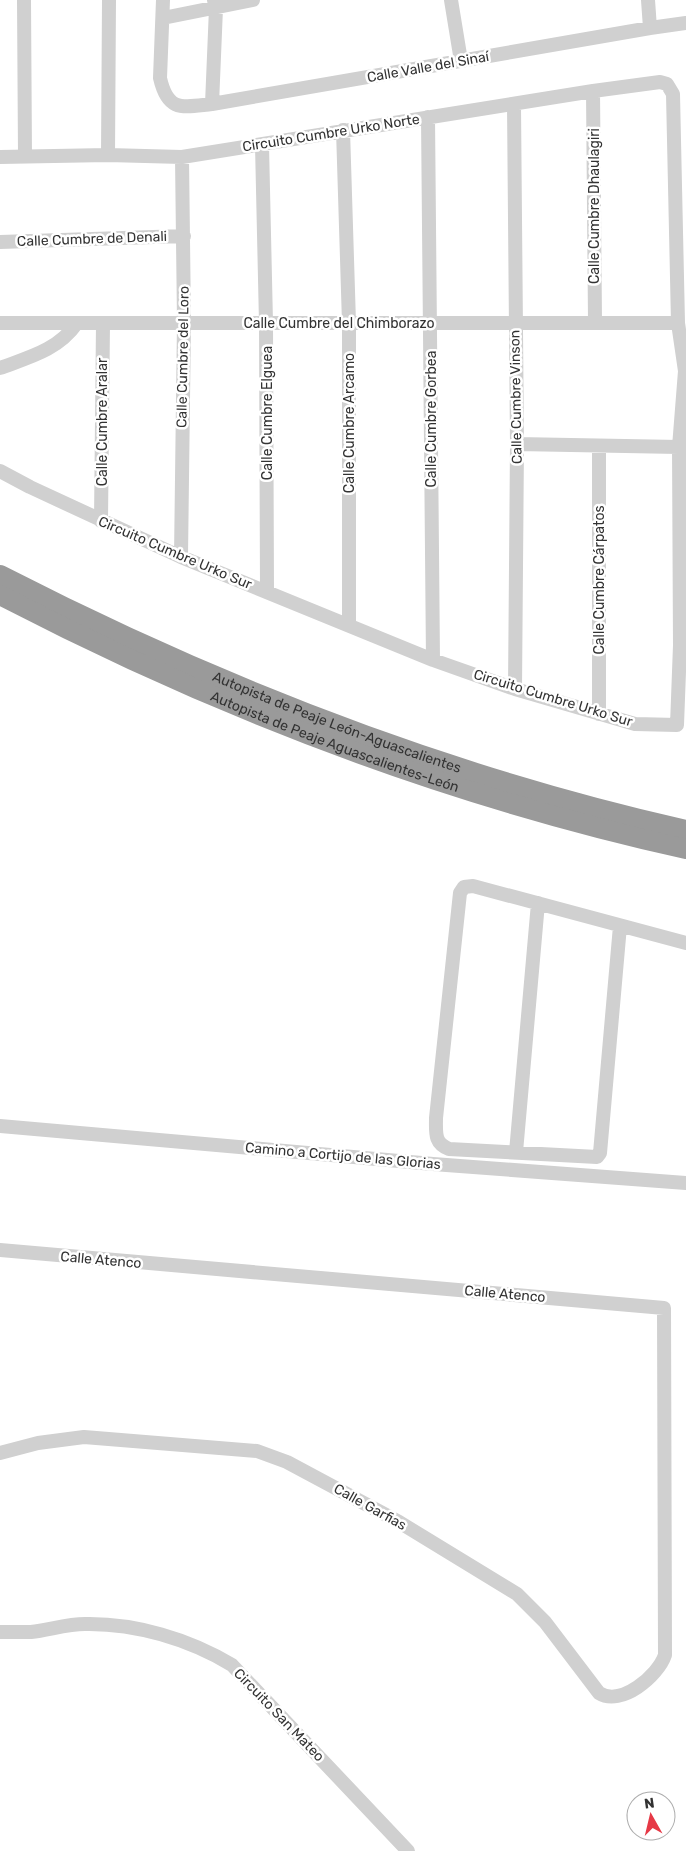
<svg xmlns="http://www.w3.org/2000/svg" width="686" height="1851" viewBox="0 0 686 1851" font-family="Rubik,sans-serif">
	<rect width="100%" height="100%" fill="#fff"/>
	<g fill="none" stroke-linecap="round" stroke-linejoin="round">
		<path stroke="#d0d0d0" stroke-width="14" d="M24,0L25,156
			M163,0L160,78C168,113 183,107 212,104L650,28L686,23
			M451,0L461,61
			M648,0L650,28
			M163,18L253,0
			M593,91L595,321
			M212,104L216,8L214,0
			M514,105L517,444L515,689
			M428,117L433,660
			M343,130L349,323V625
			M262,145L266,323L267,592
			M108,155L109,0
			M0,157L108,155L182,157L593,91L660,82L667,84L673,94L678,323L685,371L679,447L680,645L677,725L635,724L515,689L433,660L181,557L30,487L0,471
			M0,242L184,236
			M0,323H678
			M0,368C30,357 58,350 77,323
			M517,444L679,447
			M599,446V714
			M101,521L103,323
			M181,557L184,322L182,157
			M620,926L600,1153L597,1157L449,1149C434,1143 436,1133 436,1118L460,893L464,887L473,886L686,943
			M0,1126L433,1164L686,1183
			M516,1152L538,903
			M0,1250L664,1308L665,1655C658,1676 621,1707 599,1693L545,1622L517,1594L399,1522L287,1462L257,1451L84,1437L38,1443L0,1453
			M0,1632C10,1632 21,1632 31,1632C49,1630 67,1624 85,1624C135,1623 189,1639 232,1665L408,1851"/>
		<g stroke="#9a9a9a" stroke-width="20">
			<path id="s1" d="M0,575C218,687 447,776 686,830"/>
			<path id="s2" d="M0,595C217,708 447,796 686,849"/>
		</g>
	</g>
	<g text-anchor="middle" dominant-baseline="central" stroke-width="5" stroke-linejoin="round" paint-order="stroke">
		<g font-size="14" fill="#333" stroke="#fff">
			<text transform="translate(428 67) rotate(-10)">Calle Valle del Sinaí</text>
			<text transform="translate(331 133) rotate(-9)">Circuito Cumbre Urko Norte</text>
			<text transform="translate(594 206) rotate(-90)">Calle Cumbre Dhaulagiri</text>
			<text transform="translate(92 239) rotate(-2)">Calle Cumbre de Denali</text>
			<text x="339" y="323">Calle Cumbre del Chimborazo</text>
			<text transform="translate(183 357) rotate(-89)">Calle Cumbre del Loro</text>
			<text transform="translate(516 397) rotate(-91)">Calle Cumbre Vinson</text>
			<text transform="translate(267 413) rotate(-90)">Calle Cumbre Elguea</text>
			<text transform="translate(431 419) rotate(-90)">Calle Cumbre Gorbea</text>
			<text transform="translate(102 422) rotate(-90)">Calle Cumbre Aralar</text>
			<text transform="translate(349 423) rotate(-90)">Calle Cumbre Arcamo</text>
			<text transform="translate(175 553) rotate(23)">Circuito Cumbre Urko Sur</text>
			<text transform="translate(599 580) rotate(-90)">Calle Cumbre Cárpatos</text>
			<text transform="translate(553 698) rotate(17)">Circuito Cumbre Urko Sur</text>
			<text stroke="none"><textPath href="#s1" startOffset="368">Autopista de Peaje León-Aguascalientes</textPath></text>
			<text stroke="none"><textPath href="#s2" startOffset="366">Autopista de Peaje Aguascalientes-León</textPath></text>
			<text transform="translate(343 1156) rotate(5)">Camino a Cortijo de las Glorias</text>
			<text transform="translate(101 1260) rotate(5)">Calle Atenco</text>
			<text transform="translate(505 1294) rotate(5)">Calle Atenco</text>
			<text transform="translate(370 1507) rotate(29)">Calle Garfias</text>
			<text transform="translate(279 1715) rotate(46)">Circuito San Mateo</text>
		</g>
	</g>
	<g transform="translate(651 1816) rotate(352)"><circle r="24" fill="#ffffff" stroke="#adadad"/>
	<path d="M0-4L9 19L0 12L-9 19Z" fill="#e63946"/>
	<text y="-8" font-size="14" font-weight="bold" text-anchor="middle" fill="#333333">N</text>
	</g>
</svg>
